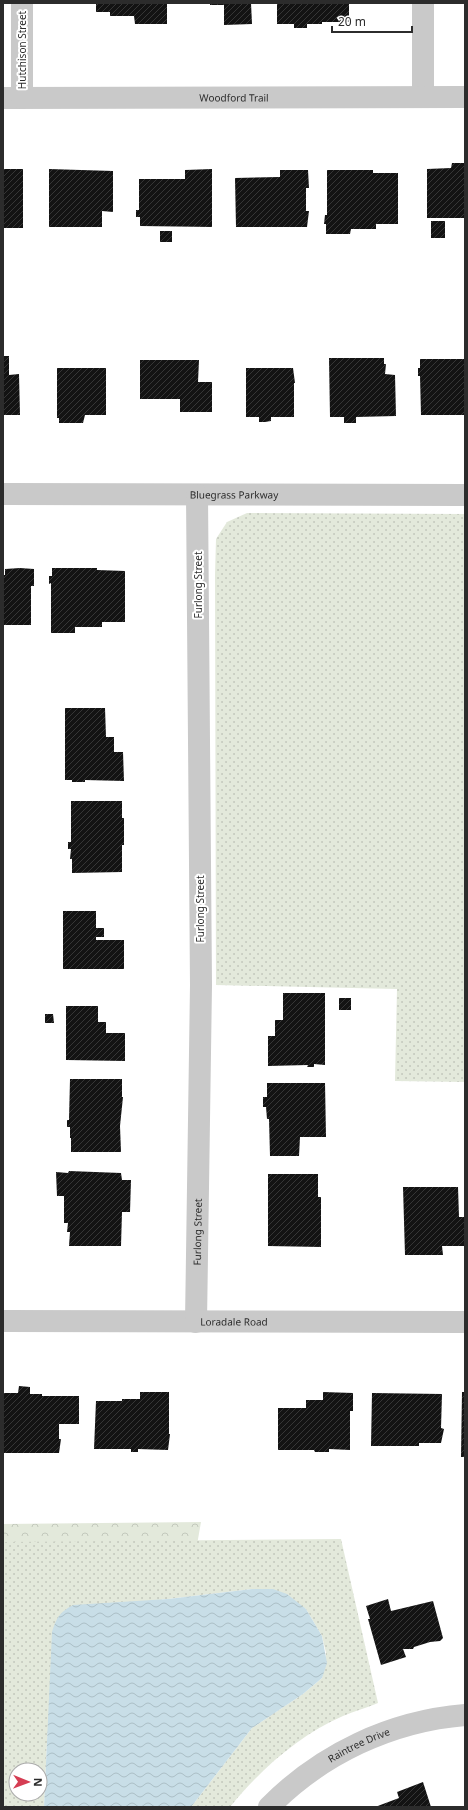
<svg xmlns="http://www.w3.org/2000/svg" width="468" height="1810" viewBox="0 0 468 1810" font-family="'Noto Sans',sans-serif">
	<defs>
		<pattern id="forest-crowns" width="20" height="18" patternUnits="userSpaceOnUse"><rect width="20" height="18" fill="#e3e9db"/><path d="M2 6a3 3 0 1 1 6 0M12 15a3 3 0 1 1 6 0" fill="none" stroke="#c3c8bc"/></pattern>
		<pattern id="park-dots" width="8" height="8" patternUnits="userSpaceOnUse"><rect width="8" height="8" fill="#e3e9db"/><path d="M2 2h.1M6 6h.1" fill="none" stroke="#c3c8bc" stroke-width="1.8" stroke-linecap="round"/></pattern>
		<pattern id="water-waves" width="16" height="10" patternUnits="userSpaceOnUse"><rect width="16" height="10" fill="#c8dee7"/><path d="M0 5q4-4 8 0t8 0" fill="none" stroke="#acbfc6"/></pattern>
		<pattern id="building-hatch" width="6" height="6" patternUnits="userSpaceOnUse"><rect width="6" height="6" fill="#131313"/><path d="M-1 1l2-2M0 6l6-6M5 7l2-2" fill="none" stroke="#363636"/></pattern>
	</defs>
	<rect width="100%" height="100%" fill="#fff"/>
	<path fill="url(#forest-crowns)" d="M201,1522L194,1562L16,1770V1794L3,1807V1524Z"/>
	<path fill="url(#park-dots)" fill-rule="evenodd" d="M247,513L465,514V1082L395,1081L397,989L216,985L215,575L216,539L227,522Z
		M341,1539L378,1703C366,1708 355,1711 343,1716C299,1735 260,1770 230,1807H191L252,1728L303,1694L322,1678L326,1653L322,1636L306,1609L252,1589L168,1599L73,1605L52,1632L44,1807H3V1542ZM16,1770H40V1794H16Z"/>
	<path fill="url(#water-waves)" d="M252,1589H273L287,1594L306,1609L322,1636L327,1663L322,1678L303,1694L252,1728L191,1807H44L52,1632C57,1617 59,1613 73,1605L168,1599Z"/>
	<path fill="url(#building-hatch)" d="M96,3H167V24H135L134,16H110V12H96Z
		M210,3H251L252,24L224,25V5H210Z
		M277,3H349V22H322V24H307V28H294V24H277Z
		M452,163H465V218H427V169L451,168Z
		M3,169H23V228H3Z
		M49,169L113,171V212L102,211V227H49Z
		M212,169V227L140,226V217H136V210H139V179H185V170Z
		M280,170H308L309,188H306V211H309L307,227H236L235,178L280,177Z
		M327,170H373V173H398V224H376V229H351L350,234H326V224H324L325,215H327Z
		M431,221H445V238H431Z
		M160,231H172V242H160Z
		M3,356H9V375L19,374L20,415H3Z
		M329,358H384V364H386L385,374L395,375L396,416L356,417V423H344V417H330Z
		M420,359H465V415H421L420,376H418V368H420Z
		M140,360H199L198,382H212V412H180V399H140Z
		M57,368H106V415H85L83,423H59V418H57Z
		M246,368H293L295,383H294V417H271V421L265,422H259V417H246Z
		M20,568L34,569V586H31V625H3V575H5V569Z
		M52,568H97V570L125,571V622H102V627H75V633H51V583L49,584V576H52Z
		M65,708H105L106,737H114V752H123L124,781L85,780V782H72V780H65Z
		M71,801H122V818H124V845H122V872L72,873V859H70L71,849H68V842H71Z
		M63,911H96V928H104V937H96V940H124V969H63Z
		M283,993H325V1065L314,1064V1067H307L308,1065L268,1066V1036H275V1020H283Z
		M339,998H351V1010H339Z
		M66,1006H98V1022H106V1033H125V1061L66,1060Z
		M45,1014H53L54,1023H45Z
		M70,1079H122V1097H123L120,1126L121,1152H71V1138H70V1127H67V1120H69Z
		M267,1083H325L326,1137H300L299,1156H270L269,1119H267L266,1107H263V1097H267Z
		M69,1171L121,1173L122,1180H131L130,1212H122L121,1246H69L70,1232H67L68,1223H64V1196H57L56,1172L68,1173Z
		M268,1174H318V1197H321V1247L268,1246Z
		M403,1187H458L459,1217H465V1246H442L443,1255H405Z
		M19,1386L30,1387V1394H42V1396H79V1424H59V1439H61L59,1453H4V1393H18Z
		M140,1392H169V1434H170L168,1450L138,1449V1452H131V1449H94L96,1401H122V1399H140Z
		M323,1392L353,1393V1411H350V1450L329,1449V1452H315L314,1450H278V1408H306V1400H323Z
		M462,1392H465V1457H461Z
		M372,1393L442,1394L441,1428L444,1429L441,1443H419V1446H371Z
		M388,1599L391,1611L433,1601L443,1638L440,1641L430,1642L414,1647L413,1649H403L406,1657L381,1665L368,1619H370L366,1606Z
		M423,1782L431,1807H375L399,1798L397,1792Z"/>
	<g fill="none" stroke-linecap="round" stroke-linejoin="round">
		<g stroke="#c9c9c9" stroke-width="22">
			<path d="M423,97V3"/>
			<path id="s1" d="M3,98L465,97"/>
			<path d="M22,98V3"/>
			<path id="s2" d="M3,494L465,495"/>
			<path id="s3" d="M3,1321L465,1322"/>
			<path id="s4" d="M196,1322L201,985L197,495"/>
			<path id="s5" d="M269,1807C321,1754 391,1721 465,1715"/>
		</g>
	</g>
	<g text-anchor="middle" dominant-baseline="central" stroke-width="4" stroke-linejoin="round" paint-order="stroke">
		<g font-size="10" fill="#2c2c2c" stroke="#fff">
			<text transform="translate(22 50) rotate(-90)">Hutchison Street</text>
			<text stroke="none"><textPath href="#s1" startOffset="231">Woodford Trail</textPath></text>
			<text stroke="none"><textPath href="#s2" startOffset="231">Bluegrass Parkway</textPath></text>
			<text transform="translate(198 585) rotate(-90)">Furlong Street</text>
			<text transform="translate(200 909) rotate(-90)">Furlong Street</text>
			<text stroke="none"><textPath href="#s4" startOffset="90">Furlong Street</textPath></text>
			<text stroke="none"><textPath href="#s3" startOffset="231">Loradale Road</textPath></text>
			<text stroke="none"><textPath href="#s5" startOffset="110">Raintree Drive</textPath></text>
		</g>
	</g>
	<rect width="468" height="1810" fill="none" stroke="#2c2c2c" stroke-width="8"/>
	<g transform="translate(28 1782) rotate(91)"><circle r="19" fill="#ffffff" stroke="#ababab"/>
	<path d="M0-3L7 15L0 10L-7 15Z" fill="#d53d53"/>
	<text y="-6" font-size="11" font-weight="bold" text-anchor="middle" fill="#2c2c2c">N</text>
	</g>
	<path d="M332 26v6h80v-6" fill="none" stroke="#2c2c2c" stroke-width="2"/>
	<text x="338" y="26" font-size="12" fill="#2c2c2c" stroke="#ffffff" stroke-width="3" paint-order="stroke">20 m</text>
</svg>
